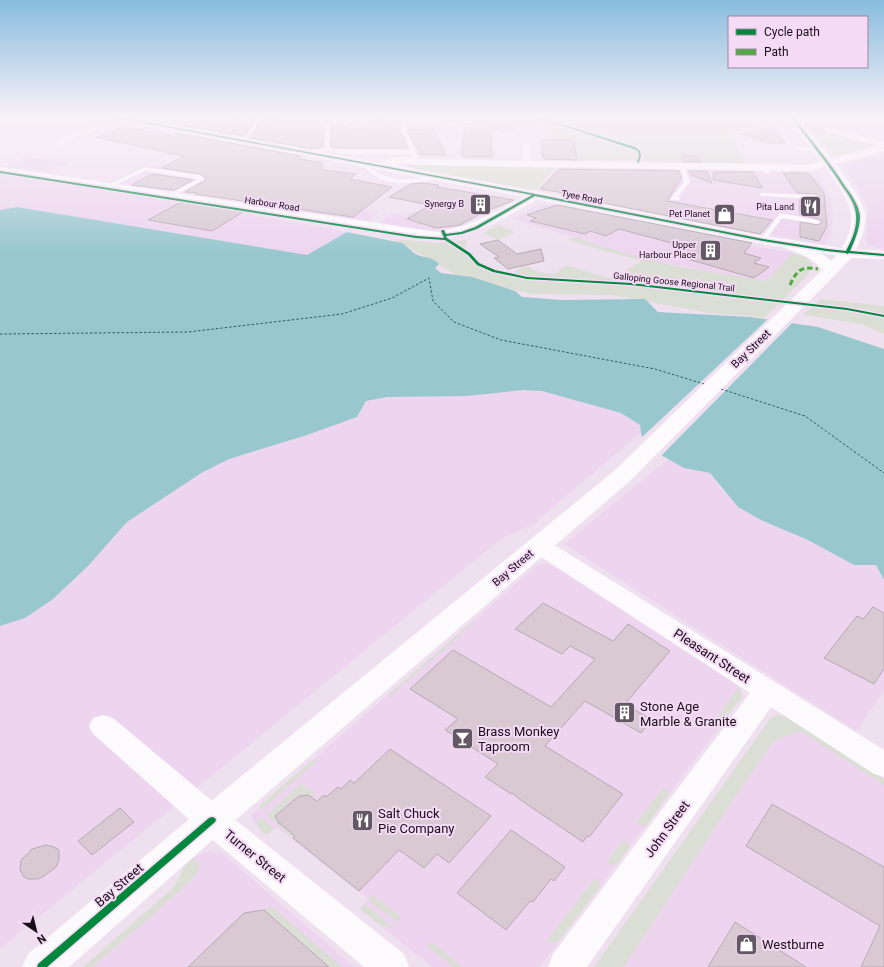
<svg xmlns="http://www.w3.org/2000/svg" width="884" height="967" viewBox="0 0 884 967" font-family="Roboto,sans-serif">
	<rect width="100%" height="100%" fill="#efe0f0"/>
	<path fill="#edd5ef" d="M884,154V249L871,246L866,242L868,205L844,166Z
		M26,157L69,163L48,172L5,166Z
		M151,164L223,175L189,194L112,182L143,165L147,166Z
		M614,168L817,173L831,199L833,216L831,234L824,245L591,200Z
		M0,174L181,202L347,232L307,255L17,207L0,210Z
		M293,199L379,212L367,221L280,208Z
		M546,204L716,236L747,245L793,253L767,281L737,277L653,261L513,219L539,205Z
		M427,207L477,218L461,226L439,230H426L379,223L392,213L406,216L414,211L419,212Z
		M523,390L542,391L621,413L640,425L642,432L541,517L534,524L501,539L0,949V626L25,618L88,566L127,522L203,472L229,459L304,436L357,417L366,401L387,397L467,396Z
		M668,459L684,468L710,473L723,491L761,520L808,540L854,565H876L884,580V691L856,731L564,544Z
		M543,563L553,566L733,682L740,688L742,697L540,967H432L360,909L368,899L280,830L274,828L269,834H264L252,820L251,815L338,738L535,567Z
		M775,715H780L884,779V967H594L770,719Z
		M209,851L222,853L354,967H83L174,887L184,867L192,858Z"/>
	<path fill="#dbded4" d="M132,117H191L179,126Z
		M525,117H779L780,121L729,133L746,163L579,160L575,139H549L547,125Z
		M814,122L834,128L827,129L879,144L840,155H833L807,126Z
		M409,165H413L555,168L535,191L408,168L407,167Z
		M498,225L516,232L497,240L483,233Z
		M573,237L628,254L680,267L767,281L793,253L806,257L812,264L808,275L764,318L743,315L714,314L611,295L531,294L456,275L394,239L437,243L467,240L465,248L484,265L513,273L525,265C534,272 543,273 555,274L565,265L612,279L641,261L568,240Z
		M821,299L884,306V334L861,324L803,315Z
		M471,623H474L388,698L389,694Z
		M740,688L742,697L723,722L714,721L737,690Z
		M775,715L785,716L794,721L884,779V785L800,731L774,741L741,788L624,967H594L770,719Z
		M318,760L262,809L259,806L311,761Z
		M301,783L315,793L310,797C299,788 285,807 277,814L276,817L278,822L295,836L293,838L269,817L268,814Z
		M664,787L669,794L646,826L636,823Z
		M262,818L274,828L269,834H264L255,823Z
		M624,839L630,847L616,865L606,863Z
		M192,858L199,862C201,870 195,876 190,882L93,967H83L174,887L184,867Z
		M596,877L600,887L558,942H546Z
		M373,895L399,916V919L397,922L368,900Z
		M365,904L393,927L381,926L360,909Z
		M271,906L342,967H320L324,962L264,910Z
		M429,943H433L462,967H454L427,946Z"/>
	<path fill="#98c8ce" d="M17,207L307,255L347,232L402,243C407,246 411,251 414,253C423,259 430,255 439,264L435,268L441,273L472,277L515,291L522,297L562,300L645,299L658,312L750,317L818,327L884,349V580L876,565H854L808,540L761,520L738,507L710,473L684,468L643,445L640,425L621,413L542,391L523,390L467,396L387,397L366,401L357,417L304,436L229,459L203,472L127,522L88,566L53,599L25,618L0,626V210Z"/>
	<path fill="#efe0f0" d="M769,318L794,321L660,457L641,445L640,439Z"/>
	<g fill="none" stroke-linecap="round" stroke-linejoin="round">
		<path stroke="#236063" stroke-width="1" stroke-dasharray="2.5 2" stroke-linecap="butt" d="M0,334L188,332L342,314L392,298L429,278L433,301L454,322L501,340L655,369L704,384
			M721,389L805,416L884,473"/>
	</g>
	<path fill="#d8c9d3" stroke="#b7aab3" d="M194,117H222L256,118L245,136L184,125Z
		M378,117H403L399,130L408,148H343L331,147V127H348V129L373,128Z
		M470,117H539L540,123L503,131L469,119Z
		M263,118H281L279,121H319L318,127L323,128V147L313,149L251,138Z
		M490,126L492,157H463V154H461L465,128Z
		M124,127L172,136L175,133L300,156V159L322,163V170L356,174L350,179L392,187L353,217L195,194L197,193L185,192L206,180V178L200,174L162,168L184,156L96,137Z
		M773,127L785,143H769L742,134Z
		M433,129L446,155H421L407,130Z
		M541,140H574L577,160L544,159L543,157Z
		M682,156H698L701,162H684Z
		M559,169L679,171L681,178L667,201L772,220L760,234L578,198L582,196L540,189Z
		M689,171H706L712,183L691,175Z
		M714,172H753L762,188L713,180Z
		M783,173H808L824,193L827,226L819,241L800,237V222L818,225L822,222L818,219L800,215L799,200H816L820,197L816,194L797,193Z
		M152,174L193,180L174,190L132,185Z
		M422,183L439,185L437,187L514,200L480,214L460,225L436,228L407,219L430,205L389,197L411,184Z
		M181,202L243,212L212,231L148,220Z
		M557,205L752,243L744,253L761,258L754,263L769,267L754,278L670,254L683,246L619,229L606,236L590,231L585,234L530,221L536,218L527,215Z
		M498,240L517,254L541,249L544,261L508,269L494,258L499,257L480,244Z
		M543,603L613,641L628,624L670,651L625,704L652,720L641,733L585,701L545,746L623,794L589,837L587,836L583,842L522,801L512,793L511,794L485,777L498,764L445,730L458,719L410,689L453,650L551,707L595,659L570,646L562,654L515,629Z
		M873,607L884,613V669L874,684L824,658L857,616L863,619Z
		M390,749L491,816L449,863L437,854L424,868L399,850L359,891L293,838L295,836L278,822L275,816L299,796L308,795L317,801L324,795L326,797L338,787L341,789L350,780L354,783Z
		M772,804L884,867V967H861L880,926L746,846Z
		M120,808L134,822L92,855L78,841Z
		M511,830L565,867L554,881L551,879L533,902L530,901L506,930L457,893Z
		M46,845L54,847L59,850V860L56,867L44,876L38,879H28L24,877L20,870L21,860L32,849Z
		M264,910L329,967H188L244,913Z
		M735,922L806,967H708Z"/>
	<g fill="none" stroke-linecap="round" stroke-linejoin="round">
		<path fill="#fdfafd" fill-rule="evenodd" d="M258,117H262L250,137H246Z
			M350,117H355L351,121L366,124L364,125L346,122V120Z
			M413,117H417L415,125L413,126L411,125Z
			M430,117H434V123L458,124L460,125L458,126L429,125Z
			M122,118L126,119L70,139L59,147L54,146L66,137Z
			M327,122L329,123L330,148L343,150H410L401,129L403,128L405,129L418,157L413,158L411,154H343L327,151L305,154V152L324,148L325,123Z
			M526,143L529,145L530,163L527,165L524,163L523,145Z
			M797,147H816L819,149L816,151L795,150L794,149Z
			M362,162H366C386,186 411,180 439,175L442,177C437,180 430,180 424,181C399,185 378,185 361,163Z
			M682,163L685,165L690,182L678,197L680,198V200H671V198L684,182L679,165Z
			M764,165L767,167L769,174L764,173L761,167Z
			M144,167L200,175L205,179L170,198L168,197V195L198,179L145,171L111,187L106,186Z
			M762,193L816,195L819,197L816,199L760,196V194Z
			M780,213L818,220L821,222L818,224L782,218L765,241H761L760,240Z"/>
		<path fill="#fdfafd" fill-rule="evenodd" d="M806,117H823L822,119L803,124L798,121L799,119Z
			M830,127L884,142V151L810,171L417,165C411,164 407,163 401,164C393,166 387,171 379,169L377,167C385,156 406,155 418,159L810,165L877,146L826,132L825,130L826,128Z
			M0,167L437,232C472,227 500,210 531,192H539L541,195L539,198C505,218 477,235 437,240L0,173Z
			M540,539L548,541L884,750V777L874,774L771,707L587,967H548L553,954L750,693L532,551L529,546L532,541Z
			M103,715L113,718L223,810L404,954L409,967H364L201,830L93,734L89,726L93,718Z"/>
		<path fill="#fdfafd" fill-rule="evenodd" d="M108,117H130L520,188L763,236L847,249L852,250L854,253L852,256L847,257L763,244L520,196L113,120Z"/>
		<path fill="#fdfafd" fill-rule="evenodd" d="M787,117H797C815,139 859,188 865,213C867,225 861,239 856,249L884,251V259L851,258L836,274L630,481L224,830L69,967H22L28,954L200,810L614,471L822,270C811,256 796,252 780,246L778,243L780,240C794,236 821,251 831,261C843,250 853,231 851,214C848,189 803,140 787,117Z"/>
		<path stroke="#52a842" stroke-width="3" stroke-dasharray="5.5 3" stroke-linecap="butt" d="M790,285C797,270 801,266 818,269"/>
		<defs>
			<path id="cycleway" d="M112,117H117L520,191L763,239L827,249L846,251C852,240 857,228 856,216C856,205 848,194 842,186C827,162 808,140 791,117H793C811,140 830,162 845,186C851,194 859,205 860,216C860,228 855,240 850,251L884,254V256L849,253L847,254L846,253L827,251L763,241L535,196L477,229L462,234L446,236L447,238L470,253L479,263L495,270L527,277L631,283L847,308L884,315V317L847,310L631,285L527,279L493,272L477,265L468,255L445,240L416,238L0,173V171L416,236L444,238L441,231L442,230H444L446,234L461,232L475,227L532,195Z
				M536,117H539L635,147L640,151L641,156L639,162L638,163L637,162L639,156L638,151L633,149Z
				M212,817L215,818L216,820L215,822L47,967H37L38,964L209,818Z"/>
		</defs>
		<use href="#cycleway" stroke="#f5daf6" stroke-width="3"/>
		<use href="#cycleway" fill="#00873e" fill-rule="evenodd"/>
	</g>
	<linearGradient id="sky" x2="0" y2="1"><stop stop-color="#88bcde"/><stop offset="0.46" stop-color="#f8f1f8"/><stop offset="1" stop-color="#f8f1f8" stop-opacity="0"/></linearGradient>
	<rect width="884" height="252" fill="url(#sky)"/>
	<defs>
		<symbol id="building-square" viewBox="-11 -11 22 22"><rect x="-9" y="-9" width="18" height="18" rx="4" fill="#635863" stroke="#f5daf6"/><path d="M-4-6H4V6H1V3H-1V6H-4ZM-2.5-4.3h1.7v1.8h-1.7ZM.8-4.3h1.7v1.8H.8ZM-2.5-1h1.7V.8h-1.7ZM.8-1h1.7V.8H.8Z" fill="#fff"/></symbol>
		<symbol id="restaurant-square" viewBox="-11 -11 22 22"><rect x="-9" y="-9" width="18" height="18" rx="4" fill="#635863" stroke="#f5daf6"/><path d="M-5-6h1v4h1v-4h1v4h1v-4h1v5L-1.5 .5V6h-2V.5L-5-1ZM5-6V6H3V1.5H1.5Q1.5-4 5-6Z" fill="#fff"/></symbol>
		<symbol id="shop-square" viewBox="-11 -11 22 22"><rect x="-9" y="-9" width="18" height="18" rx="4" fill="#635863" stroke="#f5daf6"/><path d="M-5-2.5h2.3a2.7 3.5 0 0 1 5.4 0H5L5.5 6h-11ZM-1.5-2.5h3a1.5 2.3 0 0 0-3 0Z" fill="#fff"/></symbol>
		<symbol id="bar-square" viewBox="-11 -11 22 22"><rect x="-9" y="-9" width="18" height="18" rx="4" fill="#635863" stroke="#f5daf6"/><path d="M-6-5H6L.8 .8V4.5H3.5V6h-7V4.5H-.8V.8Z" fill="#fff"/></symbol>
	</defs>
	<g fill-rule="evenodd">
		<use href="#building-square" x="468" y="192" width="25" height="25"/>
		<use href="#restaurant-square" x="798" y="194" width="25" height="25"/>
		<use href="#shop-square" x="712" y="202" width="25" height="25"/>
		<use href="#building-square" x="698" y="238" width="25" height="25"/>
		<use href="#building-square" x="612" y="700" width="25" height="25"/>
		<use href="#bar-square" x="450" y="726" width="25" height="25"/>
		<use href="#restaurant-square" x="350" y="808" width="25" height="25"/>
		<use href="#shop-square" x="734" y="932" width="25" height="25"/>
	</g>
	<g text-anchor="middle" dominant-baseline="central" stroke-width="4" stroke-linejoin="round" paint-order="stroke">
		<g font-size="9" fill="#170e17" stroke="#f5daf6">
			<text transform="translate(582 197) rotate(11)">Tyee Road</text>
			<text transform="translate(272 204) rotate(9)">Harbour Road</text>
			<text transform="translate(674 282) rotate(6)">Galloping Goose Regional Trail</text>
		</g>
		<g font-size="9" fill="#170e17" stroke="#f5daf6" text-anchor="end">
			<text x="464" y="204">Synergy B</text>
			<text x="794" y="207">Pita Land</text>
			<text x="710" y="214">Pet Planet</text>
			<text x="696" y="245">Upper<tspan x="696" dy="10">Harbour Place</tspan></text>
		</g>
		<g font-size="11" fill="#170e17" stroke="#f5daf6">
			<text transform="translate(751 349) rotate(-44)">Bay Street</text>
			<text transform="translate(513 568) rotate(-40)">Bay Street</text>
		</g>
		<g font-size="13" fill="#170e17" stroke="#f5daf6">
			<text transform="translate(712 656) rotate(33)">Pleasant Street</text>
			<text transform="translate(667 829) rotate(-54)">John Street</text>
			<text transform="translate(255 856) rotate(39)">Turner Street</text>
			<text transform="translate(119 885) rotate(-41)">Bay Street</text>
		</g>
		<g font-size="13" fill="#170e17" stroke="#f5daf6" text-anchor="start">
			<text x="640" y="706">Stone Age<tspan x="640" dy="15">Marble &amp; Granite</tspan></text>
			<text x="478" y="731">Brass Monkey<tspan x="478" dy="15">Taproom</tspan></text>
			<text x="378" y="813">Salt Chuck<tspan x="378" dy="15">Pie Company</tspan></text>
			<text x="762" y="944">Westburne</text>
		</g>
	</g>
	<rect x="728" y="16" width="140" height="52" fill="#f5daf6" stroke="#9c889d"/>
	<rect x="736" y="29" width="20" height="6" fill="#00873e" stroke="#9c889d"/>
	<text x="764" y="36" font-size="12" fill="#170e17">Cycle path</text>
	<rect x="736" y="49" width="20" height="6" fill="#52a842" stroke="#9c889d"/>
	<text x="764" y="56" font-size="12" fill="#170e17">Path</text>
	<g transform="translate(36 931) rotate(145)" stroke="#f5daf6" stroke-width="3" paint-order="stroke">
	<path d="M0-3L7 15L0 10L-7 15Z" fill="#170e17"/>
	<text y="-6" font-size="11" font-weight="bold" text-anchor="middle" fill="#170e17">N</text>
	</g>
</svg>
